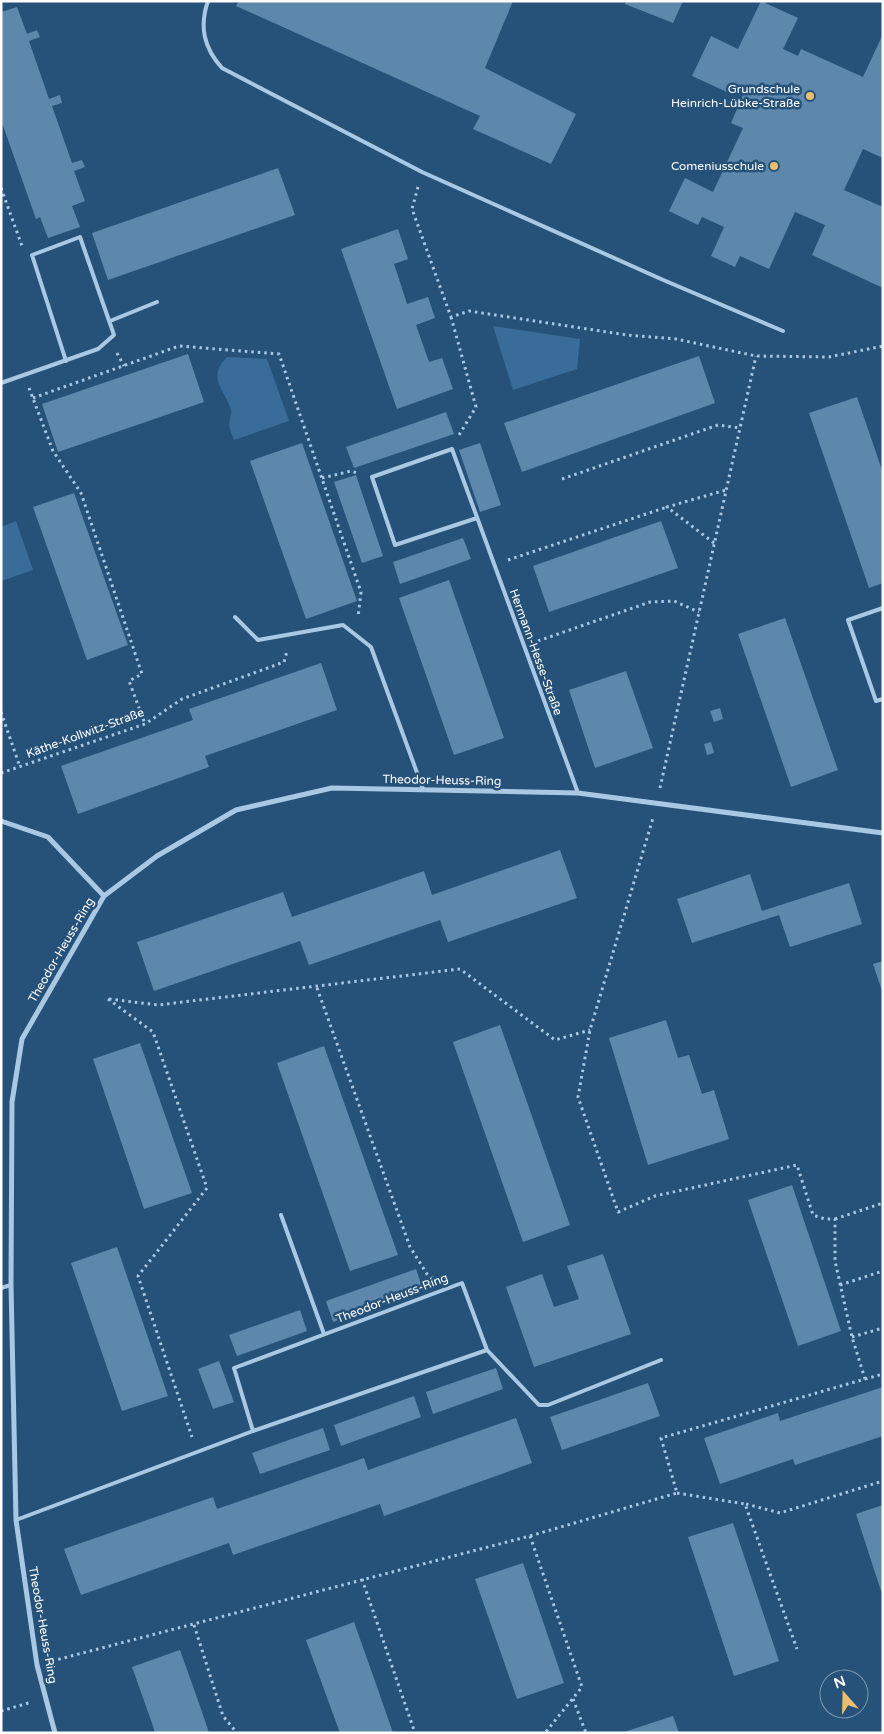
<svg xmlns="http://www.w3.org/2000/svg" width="884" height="1734" viewBox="0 0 884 1734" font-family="'Varela Round',sans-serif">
	<rect width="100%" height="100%" fill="#26527a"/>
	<path fill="#396c98" d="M493,326L580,339L577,369L513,390Z
		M227,357L267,359L289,421L234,440C232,435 230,430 229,425C229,420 232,415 231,410C225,389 206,379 227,357Z
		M16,521L33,570L1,581V527Z"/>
	<path fill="#5e87ac" d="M239,1H513L485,68L576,114L551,164L473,129L480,116L236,6Z
		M626,1H683L673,23L625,4Z
		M761,1L798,18L783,49L798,56L801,49L863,77L883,34V158L863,149L844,190L883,207V288L812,255L825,225L795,212L769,269L740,256L735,267L711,256L724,227L702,217L698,225L669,211L685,178L713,192L743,128L731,123L744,93L732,87L729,93L692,76L711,36L738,49Z
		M17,7L27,34L37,30L40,37L29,41L49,99L60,95L62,103L52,106L72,163L82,160L85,167L74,171L85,201L72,206L80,227L48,238L40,217L36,219L1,120V12Z
		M278,168L295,215L108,280L92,233Z
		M398,229L408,259L394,264L401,285L407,304L428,297L435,318L416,325L429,362L442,358L453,389L397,409L341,249Z
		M188,354L204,402L58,452L42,404Z
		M699,356L715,403L522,472L504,423Z
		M857,397L883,473V583L869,588L809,413Z
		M446,412L454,434L354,468L346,447Z
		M302,443L357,601L306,619L250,461Z
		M480,443L501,505L480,512L459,450Z
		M356,475L383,556L362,563L334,482Z
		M74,493L128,645L87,660L33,507Z
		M661,521L678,568L549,612L533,566Z
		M463,538L471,559L400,584L393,562Z
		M449,580L504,738L454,755L399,598Z
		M785,618L838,770L791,787L738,634Z
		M321,663L337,710L205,756L209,767L78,814L61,766L193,720L189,709Z
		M626,671L653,748L595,768L569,690Z
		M720,708L723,719L714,722L710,711Z
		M711,742L714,753L707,755L704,744Z
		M560,850L577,898L448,942L440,920L309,965L300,941L154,991L137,942L283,892L292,917L424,871L432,895Z
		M750,874L762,911L849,883L862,924L790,947L779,915L692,943L677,899Z
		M883,961V991H882L873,964Z
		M666,1020L678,1058L689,1055L702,1094L714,1090L729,1139L648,1165L609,1038Z
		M500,1025L570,1225L523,1242L453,1042Z
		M140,1043L192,1193L144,1209L93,1059Z
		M324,1046L398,1255L350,1271L277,1063Z
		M792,1185L841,1331L798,1346L748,1200Z
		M117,1247L168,1396L122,1411L71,1263Z
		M603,1254L631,1334L534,1367L506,1287L542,1274L554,1307L579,1299L567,1266Z
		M416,1269L423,1290L333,1322L326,1301Z
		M300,1310L307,1331L237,1356L229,1335Z
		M219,1361L234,1402L213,1409L198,1369Z
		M496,1368L503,1389L433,1414L426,1392Z
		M648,1383L660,1416L562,1450L550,1417Z
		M883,1387V1436L795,1465L793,1459L720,1484L704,1438L778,1413L780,1421Z
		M414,1396L421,1417L341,1446L334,1425Z
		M516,1418L532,1463L384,1516L380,1504L233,1555L229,1543L81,1595L64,1549L213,1497L217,1509L364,1458L368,1470Z
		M323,1428L330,1450L260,1474L252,1453Z
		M883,1505V1594H882L856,1514Z
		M733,1523L779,1661L734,1676L688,1537Z
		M523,1563L564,1683L517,1699L475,1579Z
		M354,1622L376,1684L393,1733H340L306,1640Z
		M180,1650L201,1709L209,1733H155L153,1726L132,1667Z
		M673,1716L679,1733H624V1732Z"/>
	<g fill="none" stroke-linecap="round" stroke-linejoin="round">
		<path stroke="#a9c8e4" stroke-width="3" stroke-dasharray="2.5 4" stroke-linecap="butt" d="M418,187L412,209L451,317L469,311L627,335L676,339L756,356L829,357L883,346
			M1,188L22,246
			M451,317L476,407L459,435
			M117,353L124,366
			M29,388L53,451L81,493L142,674L129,681L145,724
			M33,398L179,346L279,354L361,592L358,617
			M322,478L351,471L357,473
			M562,479L718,425L740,428
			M714,543L667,507L726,490
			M508,560L667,507
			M538,641L650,602L674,601L699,612
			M1,712L20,767
			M1,773L145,724L182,699L284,662L287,651
			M660,788L756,356
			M317,988L410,1247L427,1274L433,1278
			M108,999L153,1032L207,1188L138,1276L192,1437
			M109,999L158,1005L460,969L555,1040L590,1030
			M835,1219L883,1203
			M840,1285L883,1271
			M852,1337L883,1328
			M865,1379L883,1374
			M677,1493L745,1504L797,1649
			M746,1504L780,1513L883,1481
			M530,1536L677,1493L661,1438L865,1379L852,1337L835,1261V1219H825L813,1215L797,1165L655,1196L618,1212L578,1097L590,1030L653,818
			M362,1579L415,1733
			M194,1625L223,1716L237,1733
			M52,1661L530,1536L582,1687L545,1733
			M573,1699L586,1733
			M1,1711L32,1702"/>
		<path stroke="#a9c8e4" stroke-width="4" d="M208,1C199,27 204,48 222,68L422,172L661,279L783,331
			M110,321L157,302
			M1,383L98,349L114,335L80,237L32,255L66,361
			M477,518L395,545L372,477L452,449L578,793
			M883,608L848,620L876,701L883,699
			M235,617L258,640L343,625L371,647L423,789
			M281,1215L324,1334
			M1,1288L11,1285
			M487,1350L539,1405H548L661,1360
			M16,1520L253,1431L487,1350L462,1283L234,1368L253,1431"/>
		<path stroke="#a9c8e4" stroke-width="5" d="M1,821L48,837L104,896
			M55,1733L37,1665L16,1520L11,1285L12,1102L22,1039L104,896L157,856L236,810L332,788L578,793L883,833"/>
	</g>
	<g fill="#edbe6e" stroke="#26527a" stroke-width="2">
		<circle cx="810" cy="96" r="5"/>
		<circle cx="774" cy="166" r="5"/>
	</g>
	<g text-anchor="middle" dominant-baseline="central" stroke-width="5" stroke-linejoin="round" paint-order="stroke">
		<g font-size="12" fill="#fff" stroke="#26527a" text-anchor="end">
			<text x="800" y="89">Grundschule<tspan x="800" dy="14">Heinrich-Lübke-Straße</tspan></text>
			<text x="764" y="166">Comeniusschule</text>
		</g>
		<g font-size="12" fill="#fff" stroke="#26527a">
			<text transform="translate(536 652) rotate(70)">Hermann-Hesse-Straße</text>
			<text transform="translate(85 733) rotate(-20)">Käthe-Kollwitz-Straße</text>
			<text transform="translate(442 780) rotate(1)">Theodor-Heuss-Ring</text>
			<text transform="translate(61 950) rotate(-60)">Theodor-Heuss-Ring</text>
			<text transform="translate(392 1298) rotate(-21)">Theodor-Heuss-Ring</text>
			<text transform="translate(43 1625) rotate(80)">Theodor-Heuss-Ring</text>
		</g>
	</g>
	<rect width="884" height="1734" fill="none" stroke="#ffffff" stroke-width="5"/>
	<g transform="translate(844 1694) rotate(340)"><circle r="24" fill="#26527a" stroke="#7d97af"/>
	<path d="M0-4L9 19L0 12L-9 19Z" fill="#edbe6e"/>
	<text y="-8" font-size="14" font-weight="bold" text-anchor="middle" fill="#ffffff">N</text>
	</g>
</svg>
